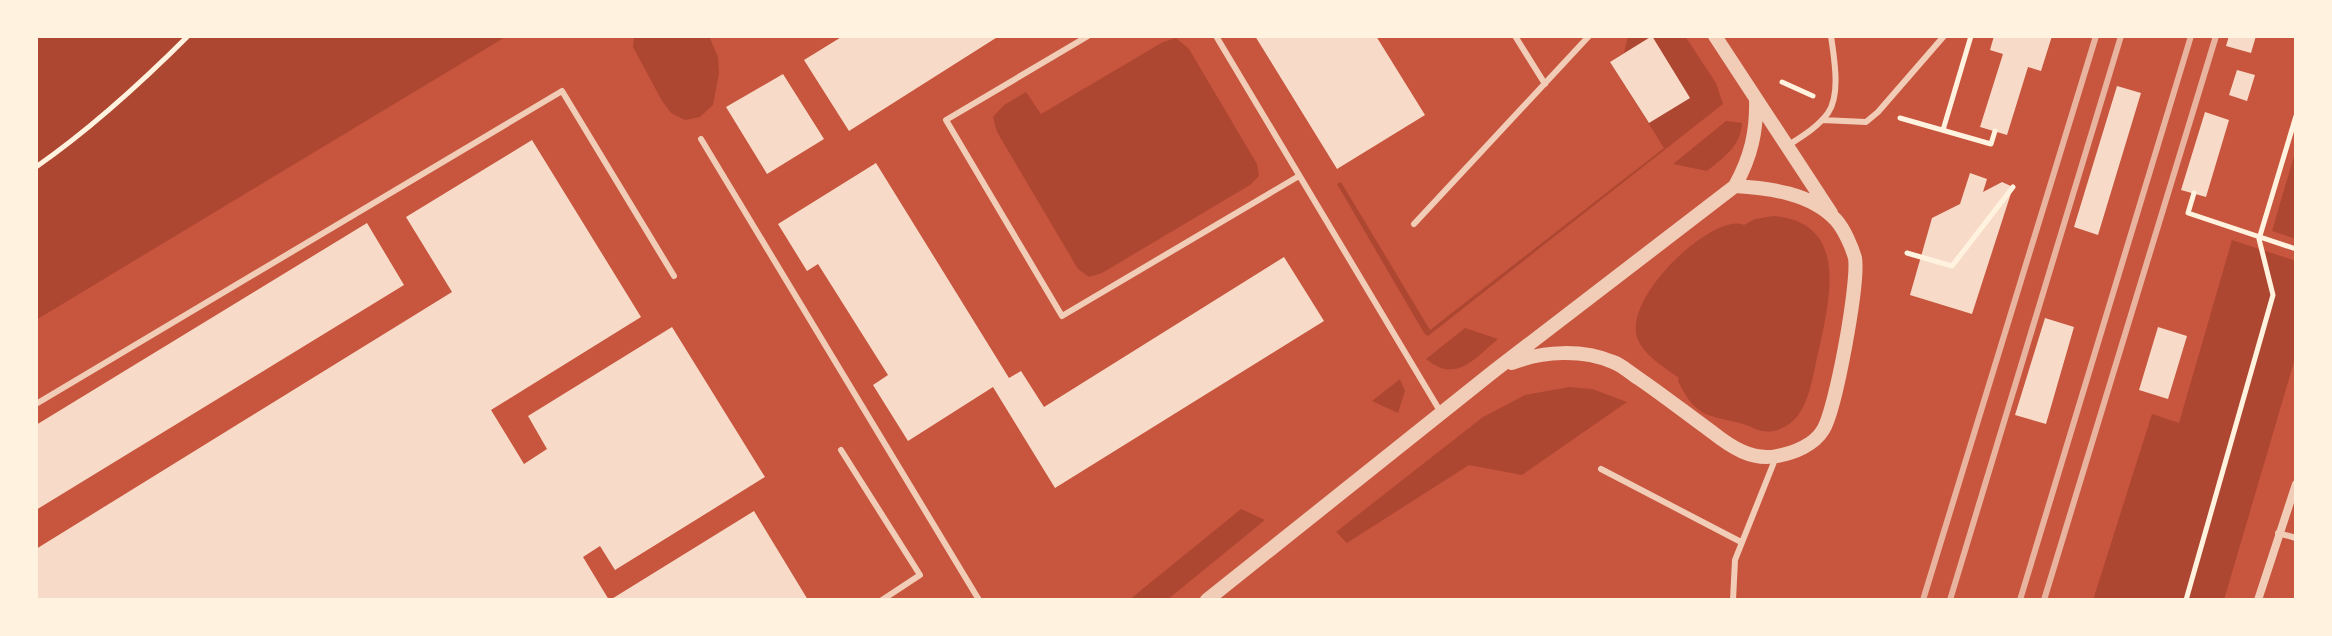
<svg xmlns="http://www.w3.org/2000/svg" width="2332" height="636" viewBox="0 0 2332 636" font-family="Literata,serif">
	<rect width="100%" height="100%" fill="#c8553d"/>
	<path fill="#ae4732" d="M36,36H507L36,320Z
		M634,36H709L718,57L719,73L713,105L700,117L685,120L671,113L662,101L633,47Z
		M1628,36H1685L1716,83L1723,104L1428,336L1424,333L1337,184L1341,182L1430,330L1664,148L1610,62L1624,53Z
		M1176,38L1189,49L1257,164L1259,176L1250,185L1102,273L1089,277L1078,269L997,132L993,117L1004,105L1026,92L1041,114L1163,42Z
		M1726,121L1742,123C1741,146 1723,158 1707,171L1673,164Z
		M2296,149V239L2272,231Z
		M1774,216C1849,222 1830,299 1819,349C1812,376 1810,418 1780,429C1763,436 1755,427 1740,423C1705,415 1695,416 1678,381L1679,378C1665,368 1645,356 1638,340C1620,298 1715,211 1744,225L1755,219Z
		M2232,240L2296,261V355L2224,600H2093L2152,414L2179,423Z
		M1465,328L1498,339C1474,359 1456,384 1426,359Z
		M1400,379L1405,391L1398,413L1372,401Z
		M1569,387L1592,389L1627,402L1522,475L1469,465L1347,543L1336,532L1483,417L1525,395Z
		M1241,509L1265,520L1167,600H1129Z"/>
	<path fill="#f7dbc8" d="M843,36H999L849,131L804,60Z
		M1255,36H1376L1425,115L1337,169Z
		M1652,36L1690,98L1649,123L1610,62Z
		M1994,36H2052L2041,71L2028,67L2007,135L1980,127L2003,54L1990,50Z
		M2229,36H2256L2251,53L2226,46Z
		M2237,70L2255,75L2247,101L2229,95Z
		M783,74L824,139L767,174L726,107Z
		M2117,86L2141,93L2098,235L2074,227Z
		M2205,112L2229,120L2206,197L2181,190Z
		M532,140L641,317L491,410L524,464L547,449L528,416L672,327L765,477L615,570L600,546L583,557L609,600H36V549L452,292L406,217Z
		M876,163L1009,378L1021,371L1044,407L1284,257L1324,321L1055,488L993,387L908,441L873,385L888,375L818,264L807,271L778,224Z
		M1970,173L1987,179L1983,192L2002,182L2013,187L1972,314L1910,295L1932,218L1960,204Z
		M367,223L404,285L36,510V425Z
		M2045,318L2074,327L2046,424L2015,415Z
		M2158,327L2187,336L2168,399L2139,390Z
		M754,511L808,600H610Z"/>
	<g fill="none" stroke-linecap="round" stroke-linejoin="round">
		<path stroke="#fff3e0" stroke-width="5" d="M1782,82L1813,96
			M1900,118L1991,144L1995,131
			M1943,130L1971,36
			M36,167C92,128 140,84 188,36
			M2194,193L2188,213L2296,249
			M1907,253L1952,266L2013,187
			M2186,600L2273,295L2259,239L2296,116"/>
		<path stroke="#f1ccb7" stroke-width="6" d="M1088,36L946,120L1062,316L1299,176
			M1216,36L1440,411
			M1515,36L1545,84
			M1822,120L1866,122L1878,112L1944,36
			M701,139L979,600
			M1787,146C1801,137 1818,127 1828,113C1841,94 1834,58 1831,36
			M1414,224L1589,36
			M36,404L562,91L674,276
			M841,450L920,575L882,600
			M1601,469L1741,542
			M2278,533L2296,538
			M1733,600L1735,560L1776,457"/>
		<path stroke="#f1ccb7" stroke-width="8" d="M2258,600L2296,484"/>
		<path stroke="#f1ccb7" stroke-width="14" d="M1715,36L1831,213
			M1512,363C1543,351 1582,349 1613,362C1622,365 1630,373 1638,378C1663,395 1687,414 1712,432C1731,447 1752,461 1777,456C1794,453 1814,445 1823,430C1836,409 1859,282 1855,258C1852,247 1844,229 1836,220C1811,193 1769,188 1735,186
			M1207,600L1494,371L1735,186C1751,157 1757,131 1756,99"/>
		<path stroke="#e9b49f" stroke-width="6" d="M1923,600L2096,36
			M1950,600L2121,36
			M2020,600L2191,36
			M2044,600L2216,36"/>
	</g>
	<rect width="2332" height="636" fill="none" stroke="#fff3e0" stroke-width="76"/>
</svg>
